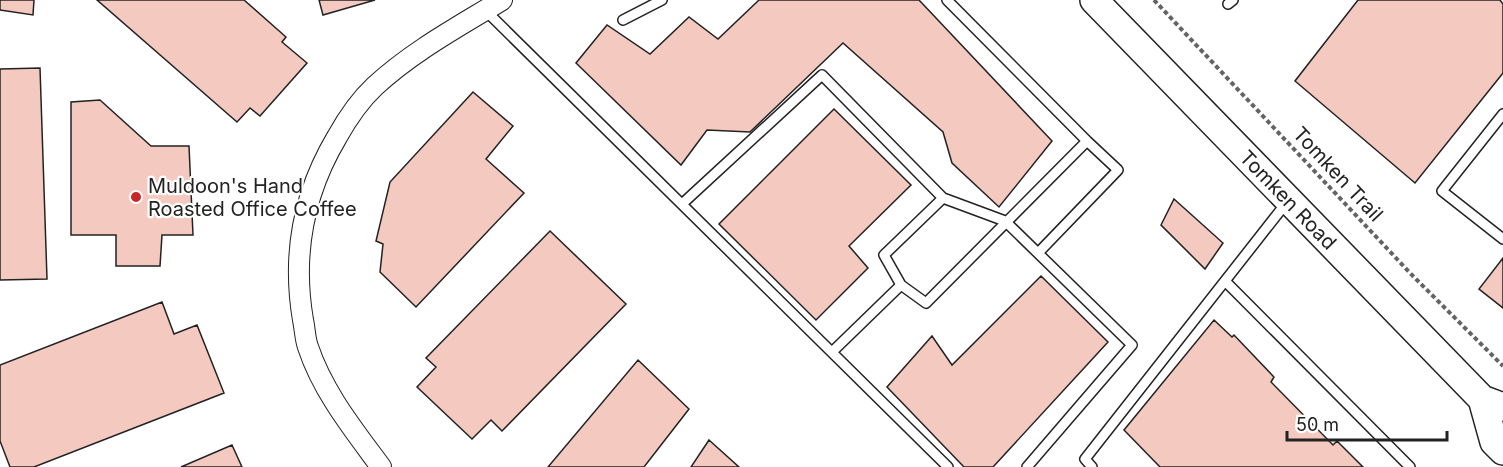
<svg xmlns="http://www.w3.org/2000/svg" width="1503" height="467" viewBox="0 0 1503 467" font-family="Inter,sans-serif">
	<rect width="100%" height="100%" fill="#fff"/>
	<path fill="#f3c9c0" stroke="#222" stroke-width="1.5" d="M0,0H34L33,15L0,10Z
		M97,0H244L286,37L282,42L307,63L260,116L250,108L237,122Z
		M319,0H375L323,15Z
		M759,0H919L1052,141L999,207L952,163L943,132L843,43L750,132L707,130L681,165L576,63L607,25L650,54L689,17L718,39Z
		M1358,0H1500L1503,4V73L1415,183L1295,81Z
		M40,68L47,279L0,280V69Z
		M473,92L513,126L486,159L524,193L416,307L380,272L383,244L376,241L390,182Z
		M100,100L151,146H189L193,235H162L160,266H116V235H71V102Z
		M834,109L911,185L849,246L868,268L816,320L719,224Z
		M1174,199L1223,243L1205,269L1161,225Z
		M550,231L626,304L502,431L491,420L472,439L417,387L436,367L426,358Z
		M1503,258V308L1479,289Z
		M1041,276L1108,342L993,467H964L887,387L932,336L952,365Z
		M162,302L174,334L197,325L224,393L34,467H10L0,441V365Z
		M1214,320L1232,337L1234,335L1274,377L1271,382L1333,445L1337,441L1363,467H1160L1124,430Z
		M638,360L689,409L644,467H548Z
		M709,440L739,467H691Z
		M232,445L242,467H181Z"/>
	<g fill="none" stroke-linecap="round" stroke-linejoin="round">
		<defs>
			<path id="service" d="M1228,4L1233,0
				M485,10L948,467
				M623,20L662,0
				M1503,114L1442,191L1503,239
				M682,204L822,75L943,198L1005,221L1132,345L1027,467
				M1038,253L1118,170L1087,141
				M1225,281L1410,467
				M901,285L884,255L943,198
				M832,352L901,285L926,303L1087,141L947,0
				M1092,467L1085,459L1287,202"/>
			<path id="minor" d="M381,467C353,429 323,392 308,347C305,339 305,329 303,320C292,255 303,194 337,137C347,119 359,101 375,86C413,51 458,27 502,0"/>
			<path id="secondary" d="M1094,0L1482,399L1503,407
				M1482,399L1494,442L1503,451"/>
		</defs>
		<use href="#service" stroke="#222" stroke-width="12"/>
		<use href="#minor" stroke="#222" stroke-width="22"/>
		<use href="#secondary" stroke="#222" stroke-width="30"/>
		<path stroke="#646464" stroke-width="4" stroke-dasharray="4.5 3" stroke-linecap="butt" d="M1154,0L1411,274L1503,366"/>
		<use href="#service" stroke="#fff" stroke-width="9"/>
		<use href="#minor" stroke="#fff" stroke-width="20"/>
		<use href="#secondary" stroke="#fff" stroke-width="27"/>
	</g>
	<circle fill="#c62828" stroke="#fff" stroke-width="2" cx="136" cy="197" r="6"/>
	<g text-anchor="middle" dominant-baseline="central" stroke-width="4.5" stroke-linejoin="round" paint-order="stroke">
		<g font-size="20" fill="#222" stroke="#fff">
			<text transform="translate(1338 174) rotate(47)">Tomken Trail</text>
			<text transform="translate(1288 200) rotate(46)">Tomken Road</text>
		</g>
		<g font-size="20" fill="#222" stroke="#fff" text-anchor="start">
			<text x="148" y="186">Muldoon's Hand<tspan x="148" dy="23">Roasted Office Coffee</tspan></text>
		</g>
	</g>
	<path d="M1287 431v9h160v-9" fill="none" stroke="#222222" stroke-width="3"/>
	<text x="1296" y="431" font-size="18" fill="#222222" stroke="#ffffff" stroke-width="4.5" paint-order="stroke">50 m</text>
</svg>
